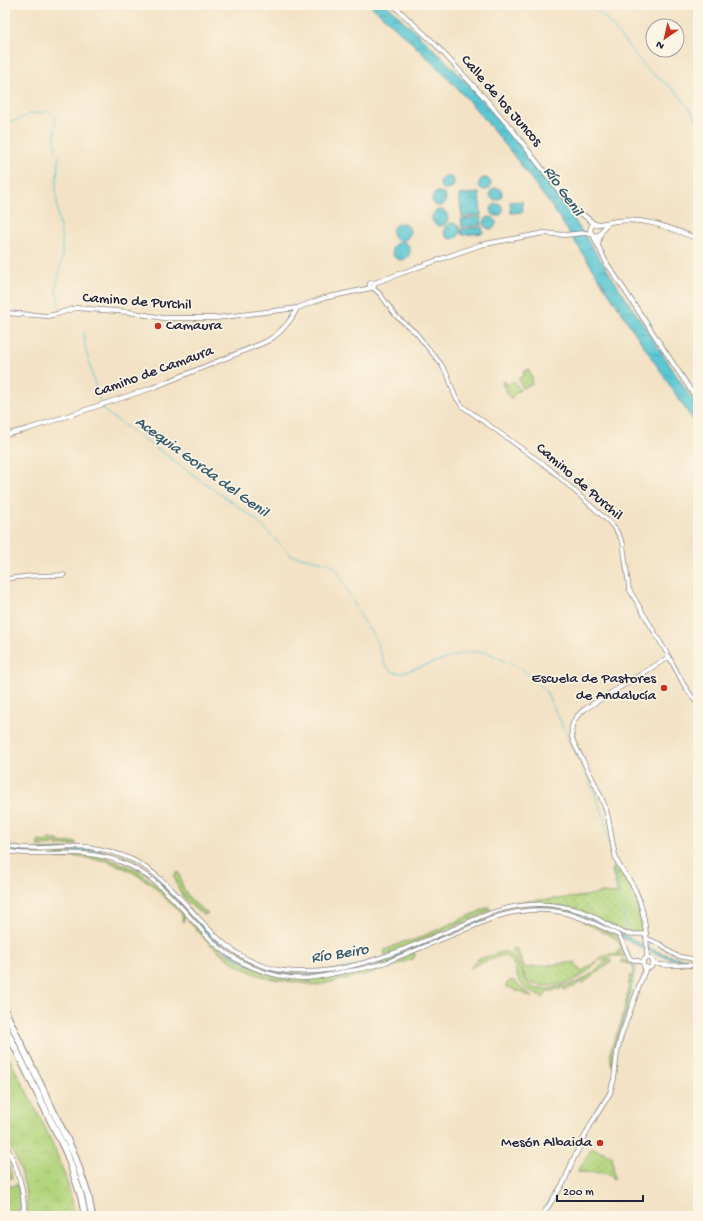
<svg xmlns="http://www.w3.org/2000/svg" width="703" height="1221" viewBox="0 0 703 1221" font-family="'Gochi Hand',sans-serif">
	<defs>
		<pattern id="grass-dots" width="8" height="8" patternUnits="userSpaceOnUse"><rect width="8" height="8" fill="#b1d47c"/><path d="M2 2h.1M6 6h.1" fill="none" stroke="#98b66c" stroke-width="1.8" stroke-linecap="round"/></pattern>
		<pattern id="park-crowns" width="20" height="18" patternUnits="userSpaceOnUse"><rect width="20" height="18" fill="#b1d47c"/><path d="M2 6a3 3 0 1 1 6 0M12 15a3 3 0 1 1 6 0" fill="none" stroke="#98b66c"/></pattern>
		<pattern id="water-ripples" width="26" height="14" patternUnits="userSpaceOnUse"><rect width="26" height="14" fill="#5bc7d3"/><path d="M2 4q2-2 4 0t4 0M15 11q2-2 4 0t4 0" fill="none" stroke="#4ba1ac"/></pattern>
	</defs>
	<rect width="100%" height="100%" fill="#fcf5e5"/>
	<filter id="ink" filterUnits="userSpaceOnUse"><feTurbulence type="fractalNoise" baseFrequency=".025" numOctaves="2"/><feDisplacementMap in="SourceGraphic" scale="8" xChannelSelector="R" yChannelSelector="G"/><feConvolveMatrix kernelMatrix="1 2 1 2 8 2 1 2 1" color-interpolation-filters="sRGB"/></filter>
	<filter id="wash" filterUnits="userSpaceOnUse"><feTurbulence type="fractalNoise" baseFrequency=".012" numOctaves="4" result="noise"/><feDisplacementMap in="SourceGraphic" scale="16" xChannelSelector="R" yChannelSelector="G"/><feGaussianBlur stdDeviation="0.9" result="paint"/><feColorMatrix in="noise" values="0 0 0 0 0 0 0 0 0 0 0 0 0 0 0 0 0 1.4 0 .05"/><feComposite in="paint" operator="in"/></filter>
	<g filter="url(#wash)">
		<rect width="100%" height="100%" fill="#f3e2c5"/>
		<path fill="url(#grass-dots)" stroke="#6a7b5c" d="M528,369L533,379L531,380L532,384L523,388L518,379L524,375L523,372Z
			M505,381L507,385L514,381L520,390L515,393L511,400L502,383Z
			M51,838L53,840V845L38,846V841L45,842Z
			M55,839L62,843L76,842V845L56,846Z
			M57,853L101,856L137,870L161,889L184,913L185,916L183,922L181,913L150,883L129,870L107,861L70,856L69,858H57Z
			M617,867C637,883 639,909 644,932L628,933L577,909L525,903L501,908L504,904L514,902L579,897L602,893L618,894L612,870L614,868Z
			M178,872C180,876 181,882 183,887C188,899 197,906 208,913L204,915C187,904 179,895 174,875Z
			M489,907L491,911L386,955L384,954L385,950L403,942L414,940Z
			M188,918L222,951L263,972L307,979L308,984C295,981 281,981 268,978C232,968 211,946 187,919Z
			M584,919L619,938L627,953L619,950L621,946L617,940L611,936L583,922Z
			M516,948L525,968L575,962L581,972L605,955L617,953V951L627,956H612L603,961L599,960C593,966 587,973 580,977C570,984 536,991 527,980C522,973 522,964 517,957C516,954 513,952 511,949Z
			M414,952L415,955L413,959L361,976L312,986L309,983L310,979L368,969Z
			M502,952C523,950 517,985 538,989C545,990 551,988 557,987C564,985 571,985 578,982C590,977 598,967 608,960L612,961L582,984L580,982L573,988L570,986L568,989L566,988L565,990L561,987L559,990L556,988L554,991H548L543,998C535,994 528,991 522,984C512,972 519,963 503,955L475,965L471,969L470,968L478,959Z
			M623,960L635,962V969L626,1014L616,1039L612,1066C606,1050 619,1033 622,1019C626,1005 628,990 630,976H633V965L620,962Z
			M512,980C515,981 531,996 533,998L522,993L523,992L520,991L519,992L506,986L507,983Z
			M592,1148L612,1155L614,1179L606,1173L577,1172Z
			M17,1185L21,1207L5,1215V1187Z"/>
		<path fill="url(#park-crowns)" stroke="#6a7b5c" d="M5,1050C31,1102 66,1158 75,1216H28L25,1187L18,1163L5,1137Z"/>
		<path fill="#b1d47c" stroke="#6a7b5c" d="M8,1158L12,1178L5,1180V1159Z"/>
		<path fill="url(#water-ripples)" stroke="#3e7487" d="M370,5H387L443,58L472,88L530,158L562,201L698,408V428L552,207C533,182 515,156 495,132C458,86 414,43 370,5Z
			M440 183a7 7 0 1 1 14 0a7 7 0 1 1-14 0Z
			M479 184a6 6 0 1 1 12 0a6 6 0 1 1-12 0Z
			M490 194a6 6 0 1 1 12 0a6 6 0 1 1-12 0Z
			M432 199a7 7 0 1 1 14 0a7 7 0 1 1-14 0Z
			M479,193L481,215L462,217L459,195Z
			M522,201L523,212L511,213L510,202Z
			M491 210a6 6 0 1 1 12 0a6 6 0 1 1-12 0Z
			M432 218a8 8 0 1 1 16 0a8 8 0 1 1-16 0Z
			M484 223a6 6 0 1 1 12 0a6 6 0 1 1-12 0Z
			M481,217L482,225L462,227L461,219Z
			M444 231a8 8 0 1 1 16 0a8 8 0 1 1-16 0Z
			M392 232a9 9 0 1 1 18 0a9 9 0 1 1-18 0Z
			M482,227L483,233L462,235L461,229Z
			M392 251a9 9 0 1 1 18 0a9 9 0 1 1-18 0Z
			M5,846C14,847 23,849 32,850C71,851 96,843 133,862C165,879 186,909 211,934C237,961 274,977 312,973C323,973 334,970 345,968C360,965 375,962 389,957C411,948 433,939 454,930C500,911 536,895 586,915C610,924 630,940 654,950C668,956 683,959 698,961V964C680,961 663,957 647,950C604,931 582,905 530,908C506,909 484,920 462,929C436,940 411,953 384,962C370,966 355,969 340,971C322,975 305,977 287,975C262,972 237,961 218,944C189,918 168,883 132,864C88,841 50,858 5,849Z"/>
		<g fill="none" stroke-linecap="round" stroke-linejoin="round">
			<path stroke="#5bc7d3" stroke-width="1" d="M590,5L607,20L647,69L677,92L698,121
				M49,112L51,113
				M53,114L56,117L55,124
				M5,120L15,121L29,114L46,112
				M55,129V145L56,150
				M59,156L56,189L58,216L62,240V257L56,289L60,311
				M84,332L85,346L96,389L101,403
				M103,406V410L107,413L254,518L291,555L329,563L337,569L364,623L374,635L385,665L393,672L400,673L411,670L467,652H486L523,670L545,690L584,769L603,814L627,932
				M614,1057L617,1040L626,1015L636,963
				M590,1120L609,1088
				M566,1169L584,1130
				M546,1207L564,1177"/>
		</g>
	</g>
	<g filter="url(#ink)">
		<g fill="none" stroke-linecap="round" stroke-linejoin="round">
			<defs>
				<path id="minor" d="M373,288L380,294L396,316L416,333L441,364L448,376L455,396L462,406L549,468L608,521L616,530L623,543L629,589L668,655L684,685L698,705
					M5,579L30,576L64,575
					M5,845C33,852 61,844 89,847C104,849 120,854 133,860C192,890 211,963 287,971C346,977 402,950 455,928C476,919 496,909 518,906C540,902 563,905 584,912C596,916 618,933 628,934C634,934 640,934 646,934
					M5,851C50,859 86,844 130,866C161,881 183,910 206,935C232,963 271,980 309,978C320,977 331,974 342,972C357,970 372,967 387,962L496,917C545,902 574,912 618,935L621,939L630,959L643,962
					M646,938L662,945L670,952L677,956L698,960
					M653,963C668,968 683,963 698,966
					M12,1216L21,1211H24"/>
				<path id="tertiary" d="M393,5L434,43L484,97L514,132L570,205L595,224
					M593,235L606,262L698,401
					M599,235L596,236L592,234L590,230L592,225C596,224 600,224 605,223C640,215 666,226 698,239
					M598,245C599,237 601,228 608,223
					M369.5 285a2.5 2.5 0 1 1 5 0a2.5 2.5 0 1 1-5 0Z
					M374,283L480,245L544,233L565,235L584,233L592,234
					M5,313L48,316L57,314L76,308L129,312L163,318H216L297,308L324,298L371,288
					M5,435L28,429L152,388L263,343C277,337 291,322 297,308
					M647,957C647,936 645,912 636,892C631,879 620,871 616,858C611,842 611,826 606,810C599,788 583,762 573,741C569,727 573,718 585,709L669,657
					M643 963a5 5 0 1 1 10 0a5 5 0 1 1-10 0Z
					M5,1144C17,1166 25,1191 24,1216
					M542,1216L564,1182L573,1160L591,1124L610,1093L614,1079L617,1053L621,1036L646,967"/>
				<path id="motorway" d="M5,1011L74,1154L88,1195L92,1216
					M5,1027L67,1154L81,1196L85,1216"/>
			</defs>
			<use href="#minor" stroke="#8a8280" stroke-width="5"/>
			<use href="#tertiary" stroke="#8a8280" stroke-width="5.5"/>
			<use href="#motorway" stroke="#8a8280" stroke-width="8"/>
			<use href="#minor" stroke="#fff" stroke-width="3.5"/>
			<use href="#tertiary" stroke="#fff" stroke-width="4"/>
			<use href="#motorway" stroke="#fff" stroke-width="6"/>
		</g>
	</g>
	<g fill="#c8321e" stroke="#fcf5e5" stroke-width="1.5">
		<circle cx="158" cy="326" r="4"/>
		<circle cx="664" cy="688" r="4"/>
		<circle cx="600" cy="1143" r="4"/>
	</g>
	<g text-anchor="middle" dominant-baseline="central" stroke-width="3.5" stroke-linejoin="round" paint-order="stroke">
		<g font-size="15" fill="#22223b" stroke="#fcf5e5">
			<text transform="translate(501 101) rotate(49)">Calle de los Juncos</text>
			<text transform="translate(137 302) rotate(4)">Camino de Purchil</text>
			<text transform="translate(154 372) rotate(-20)">Camino de Camaura</text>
			<text transform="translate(579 482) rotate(41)">Camino de Purchil</text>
		</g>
		<g font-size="15" fill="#22223b" stroke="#fcf5e5" text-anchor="end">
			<text x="166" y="326" text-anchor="start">Camaura</text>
			<text x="656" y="679">Escuela de Pastores<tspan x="656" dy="17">de Andalucía</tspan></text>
			<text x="592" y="1143">Mesón Albaida</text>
		</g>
		<g font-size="16" font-style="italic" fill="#365c70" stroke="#fcf5e5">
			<text transform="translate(562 192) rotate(55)">Río Genil</text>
			<text transform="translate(201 468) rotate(36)">Acequia Gorda del Genil</text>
			<text transform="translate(340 955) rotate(-9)">Río Beiro</text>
		</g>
	</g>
	<rect width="703" height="1221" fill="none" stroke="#fcf5e5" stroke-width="20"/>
	<g transform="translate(665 38) rotate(214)"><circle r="19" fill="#fcf5e5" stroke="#a5a1a1"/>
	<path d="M0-3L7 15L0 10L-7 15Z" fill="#c8321e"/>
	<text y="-6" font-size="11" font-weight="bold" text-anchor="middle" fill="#22223b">N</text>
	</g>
	<path d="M557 1195v6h86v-6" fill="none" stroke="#22223b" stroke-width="2"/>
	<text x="563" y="1195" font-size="12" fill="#22223b" stroke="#fcf5e5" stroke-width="3" paint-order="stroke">200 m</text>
</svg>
